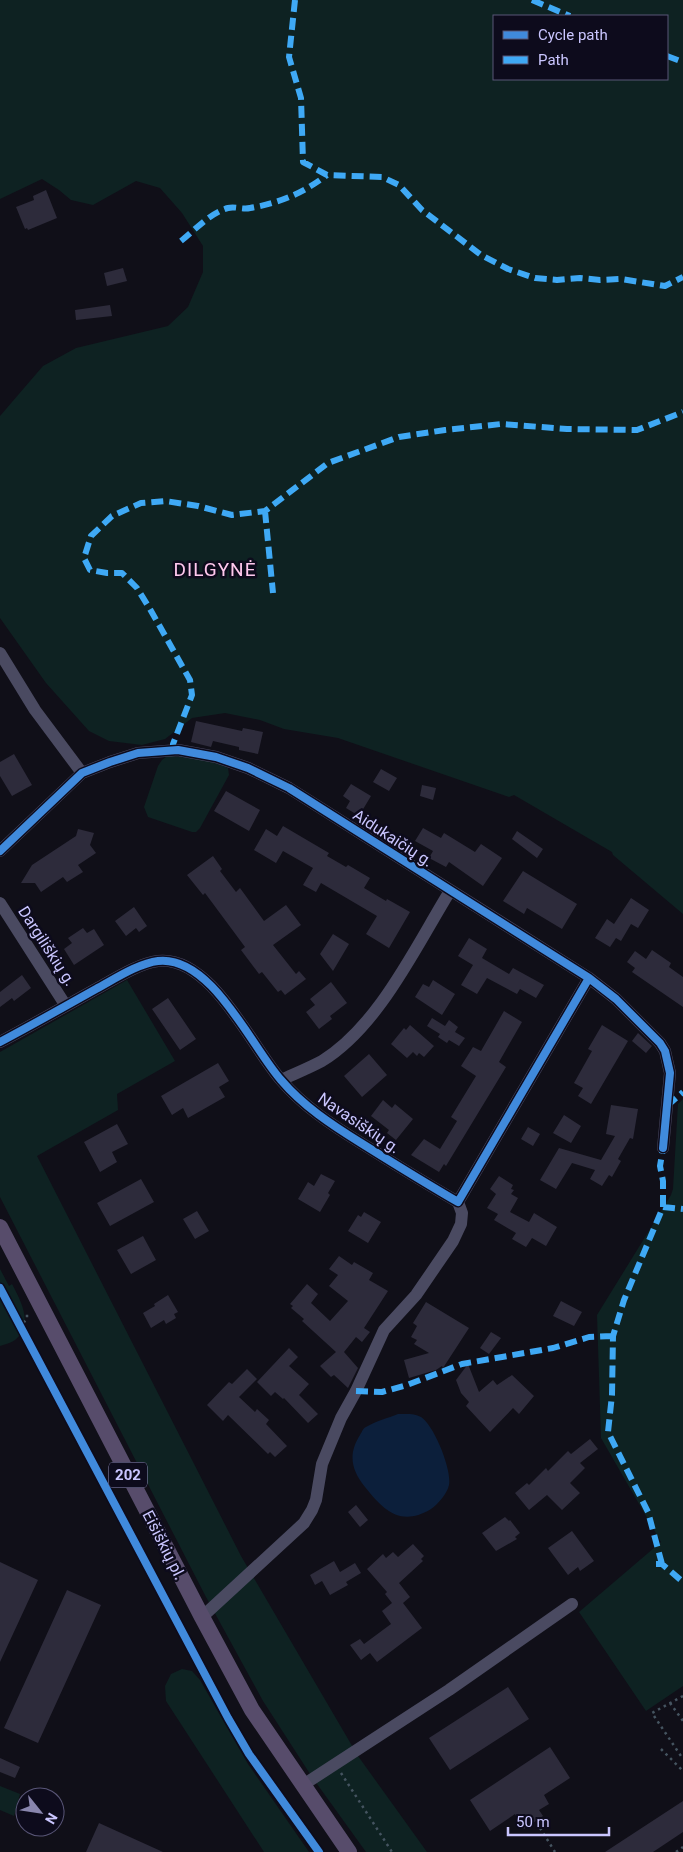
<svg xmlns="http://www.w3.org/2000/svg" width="683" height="1852" viewBox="0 0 683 1852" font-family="Roboto,sans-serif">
	<rect width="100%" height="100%" fill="#100f18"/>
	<path fill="#0e2222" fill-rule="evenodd" d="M0,0H683V914L613,855L612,852L514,795L509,797L338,738L284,729L260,720L225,713L192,718L165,739L142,745L109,741L89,731L46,683L0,618V416L43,366L76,348L168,326L188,307L203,272V246L182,213L160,188L136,181L93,205L71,200L59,190L42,179L0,199ZM494,16H667V79H494Z
		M167,756C187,757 209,759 228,768L229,775L200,828L196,832H192L148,817L144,807L158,766L162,760Z
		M127,980L175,1061L117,1094L118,1110L37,1156L241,1556L358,1756L427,1852H366L312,1777L263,1701L206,1597L0,1197V1052Z
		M683,1099V1686L646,1711L579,1612L661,1542L601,1438L597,1315L671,1195L673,1189L678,1104Z
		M0,1269L9,1286L12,1284C21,1301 34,1325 15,1340C11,1343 5,1344 0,1346Z
		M182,1669L192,1671L200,1680L248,1764L309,1852H264L166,1701L165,1686L171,1674Z
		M0,1786L20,1794L14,1816L0,1810Z"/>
	<path fill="#0c1f3b" d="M398,1414C406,1414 414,1413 421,1417C434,1425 452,1470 449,1485C447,1494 438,1504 431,1509C401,1527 384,1511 365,1487C351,1470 348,1454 360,1435C362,1432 363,1428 366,1427C376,1421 388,1418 398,1414Z"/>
	<path fill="#2d2b3b" d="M46,190L57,218L28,230L27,228L25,229L16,207L34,200L33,196Z
		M123,268L127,281L107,286L104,273Z
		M110,305L112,316L76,320L75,310Z
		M196,721L242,731L243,728L263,732L258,754L239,750V747L213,741L211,747L191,742Z
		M14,754L32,785L12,796L0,776V762Z
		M381,769L397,778L389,791L373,782Z
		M351,784L371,796L359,816L346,808L350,801L343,796Z
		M422,785L436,788L433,800L420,796Z
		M226,791L260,810L249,831L214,811Z
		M283,826L329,853L327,856L346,867L348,865L370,878L364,888L386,901L387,899L410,912L389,948L366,934L377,916L321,883L316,892L303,885L313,868L283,851L276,863L254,850L266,829L277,836Z
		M423,828L441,838L444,833L475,852L481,844L502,858L483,886L449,862L446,867L429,858L433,851L415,841Z
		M78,829L94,833L90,845L96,853L78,865L83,872L67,882L63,877L41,892L35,883H21L32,865L76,836Z
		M517,831L543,849L537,858L512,839Z
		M213,856L222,869L220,871L236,892L240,888L264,921L286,905L301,925L273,945L296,974L299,971L306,979L285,995L281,990L278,992L262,972L259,974L241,950L245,947L205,893L203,895L187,875Z
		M523,871L577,904L562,929L527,908L524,914L503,901Z
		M631,898L649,910L638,928L631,924L621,941L616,938L610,947L595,938L607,919L614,924Z
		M134,907L147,926L139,932L136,928L126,936L115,921Z
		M83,928L87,933L94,929L104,945L74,965L64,949L72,943L68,938Z
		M333,934L349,944L333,971L320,954Z
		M469,938L487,949L482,958L509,974L513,968L544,985L536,998L520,989L517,994L487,978L477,994L461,985L473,965L458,956Z
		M652,950L671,963L669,967L683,977V1007L632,972L635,968L627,962L635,951L646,959Z
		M22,975L31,988L14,1001L12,998L0,1007V992Z
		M433,980L455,994L442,1015L415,997L423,984L429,987Z
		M331,982L347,1003L330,1016L332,1019L319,1029L306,1012L315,1005L310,999Z
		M168,998L196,1039L180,1050L152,1009Z
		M504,1011L522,1022L499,1062L506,1067L446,1166L444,1164L439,1172L411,1155L424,1139L440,1149L457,1121L451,1117L476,1076L461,1066L473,1047L481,1051Z
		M432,1018L445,1026L449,1020L458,1027L455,1032L465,1038L459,1046L449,1040L447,1043L438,1037L440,1034L427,1026Z
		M410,1025L434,1046L424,1057L419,1053L417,1056L413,1052L407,1058L391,1044L404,1028L406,1030Z
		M602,1025L628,1041L591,1104L578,1096L583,1088L574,1083L592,1051L588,1049Z
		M638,1033L652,1046L646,1053L632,1041Z
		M369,1054L387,1075L362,1097L344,1076Z
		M218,1063L229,1081L219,1087L225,1097L188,1118L183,1108L172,1115L161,1096Z
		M383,1100L392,1108L395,1104L413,1119L396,1140L387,1133L389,1130L371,1116Z
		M611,1105L638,1109L633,1139L630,1138L618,1159L621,1161L612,1177L609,1175L602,1186L590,1179L595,1170L572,1163L556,1189L540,1180L559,1148L601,1160L615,1136L606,1134Z
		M564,1115L581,1126L571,1143L553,1133Z
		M117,1124L128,1144L112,1152L117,1162L100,1172L84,1142Z
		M528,1127L540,1134L533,1146L521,1139Z
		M321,1174L335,1181L328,1193L330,1195L320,1212L298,1199L308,1182L314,1186Z
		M499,1176L513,1185L511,1189L514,1190L511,1194L518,1198L510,1212L529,1222L534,1213L557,1227L546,1246L532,1238L526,1247L512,1239L516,1233L494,1220L498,1214L487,1208L496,1194L490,1189Z
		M141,1179L154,1202L110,1226L97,1203Z
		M197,1211L209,1231L195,1239L183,1219Z
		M364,1212L381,1222L368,1243L348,1231L358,1215L361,1217Z
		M143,1236L156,1260L131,1274L117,1250Z
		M339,1256L352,1265L354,1262L373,1273L369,1280L388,1291L364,1328L370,1332L362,1342L356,1337L344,1352L358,1368L348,1388L334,1375L331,1377L320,1366L336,1352L302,1321L304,1319L291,1308L293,1306L290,1304L307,1284L318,1294L311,1303L330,1321L348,1301L329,1286L338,1275L329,1269Z
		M168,1295L178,1312L174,1314L176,1318L166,1324L164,1320L151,1328L143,1313L155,1306L154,1304Z
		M561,1301L582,1312L574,1326L553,1316Z
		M426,1302L469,1328L443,1368L442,1366L436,1370L409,1378L404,1360L429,1353L414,1344L417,1340L411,1337L417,1326L413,1323Z
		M491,1332L501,1338L489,1354L480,1348Z
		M289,1348L298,1357L289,1366L309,1384L299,1395L318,1414L308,1423L284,1398L283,1399L275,1392L271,1396L257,1382Z
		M468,1364L479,1392L493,1380L497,1385L512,1375L534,1396L519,1414L513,1408L490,1432L466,1406L469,1402L461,1393L456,1380Z
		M247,1369L257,1379L239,1397L255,1412L257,1409L269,1420L266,1424L287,1446L275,1457L270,1452L268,1454L228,1415L223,1421L207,1405L229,1382L232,1384Z
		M590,1439L598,1449L580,1463L585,1468L570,1483L580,1493L562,1510L547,1495L529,1510L515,1493L527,1483L529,1485L546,1468L548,1471L568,1451L571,1454Z
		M356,1505L368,1520L360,1527L348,1512Z
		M505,1517L509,1521L510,1520L520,1533L515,1537L517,1539L496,1551L482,1533Z
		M572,1531L594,1561L580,1571L578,1567L568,1575L548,1548Z
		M413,1544L424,1556L421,1559L423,1561L399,1583L410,1597L403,1603L422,1628L377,1662L370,1653L361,1660L350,1645L360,1639L364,1644L391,1624L382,1611L392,1603L385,1594L387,1592L367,1569L383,1554L386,1558L393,1552L398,1557Z
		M334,1561L340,1572L355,1563L361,1573L346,1582L348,1585L330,1595L322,1581L315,1585L310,1575Z
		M0,1562L38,1580L0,1662Z
		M67,1590L101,1605L38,1743L4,1728Z
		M508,1687L529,1719L450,1770L429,1738Z
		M550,1747L570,1778L544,1795L549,1804L539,1810L543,1816L524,1829L515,1814L490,1831L470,1800Z
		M0,1758L20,1767L15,1778L0,1772Z
		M683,1801V1832L653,1852H605Z
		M99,1823L163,1852H86Z"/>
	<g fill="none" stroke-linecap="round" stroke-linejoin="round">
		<path stroke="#455460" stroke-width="2.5" stroke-dasharray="2.5 4" stroke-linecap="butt" d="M20,1328L27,1318V1311
			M683,1696L652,1713L683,1759
			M670,1703L683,1721
			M661,1749L683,1771
			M341,1773L392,1852
			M540,1828L555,1852
			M676,1852L683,1847"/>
		<path stroke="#4a4a61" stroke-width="12" d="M0,653L35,710L82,773
			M0,851L82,773L110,762L138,753L178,750L216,757L248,768L289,788L589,978L616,999L660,1043L665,1051L670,1073L663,1148
			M0,903L66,1006
			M0,1042C32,1025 64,1007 96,989C113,980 139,963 158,961C211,955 251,1046 281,1080C303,1106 332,1125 361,1143C393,1163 425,1183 458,1202L589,978
			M281,1080C294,1074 309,1068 322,1061C379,1026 416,946 450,891
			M202,1617L304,1523L312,1510L316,1500L322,1464L341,1418L356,1391L384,1330L416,1295L453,1241L461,1224L462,1213L458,1202
			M303,1785L449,1690L572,1604"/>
		<path stroke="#574c6b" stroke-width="16" d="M0,1227L202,1617L252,1710L349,1852"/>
		<path stroke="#3fa9f5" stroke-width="6" stroke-dasharray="12 6" stroke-linecap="butt" d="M295,0L289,57L301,98L303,162L327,175L382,177L399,185L422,210L481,255L508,269L535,278L557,280L580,278L600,280L621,279L665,286L683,277
			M532,0L570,16
			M667,56L683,62
			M181,241C195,230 210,213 228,208C235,206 243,210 250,208C280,203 303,193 327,175
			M265,511L273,593
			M173,751V744L192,695L190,680L150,609L137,588L122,573H107L90,570L84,558L91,536L112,516L141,503L165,501L198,506L232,515L265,511L328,463L399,437L445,430L501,424L567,429L637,430L683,412
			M667,1106L683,1092
			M663,1207L683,1209
			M356,1391L382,1392L407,1385L462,1364L553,1348L589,1337L613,1336
			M656,1564H662L683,1582
			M662,1564L648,1512L608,1432L612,1395L613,1336L624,1300L663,1207V1181L660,1166L663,1148"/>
		<defs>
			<path id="cycleway" d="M0,851L82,773L110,762L138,753L178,750L216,757L248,768L289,788L589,978L616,999L660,1043L665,1051L670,1073L663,1148
				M0,1042C32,1025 64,1007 96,989C113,980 139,963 158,961C211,955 251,1046 281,1080C303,1106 332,1125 361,1143C393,1163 425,1183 458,1202L589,978
				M0,1288L228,1718L249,1754L319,1852"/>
		</defs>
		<use href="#cycleway" stroke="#0d0b1c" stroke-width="11"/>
		<use href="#cycleway" stroke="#408adc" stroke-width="8"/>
	</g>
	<g text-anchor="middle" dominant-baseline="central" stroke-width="5" stroke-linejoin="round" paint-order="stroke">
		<rect fill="#0d0b1c" stroke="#918ebb" stroke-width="1" x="109" y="1462.5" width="38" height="25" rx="4"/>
		<g font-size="15" font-weight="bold" fill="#cac6ff">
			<text x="128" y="1475">202</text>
		</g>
		<g font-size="16" fill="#cac6ff" stroke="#0d0b1c">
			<text transform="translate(393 838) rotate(33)">Aidukaičių g.</text>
			<text transform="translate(47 946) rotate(57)">Dargiliškių g.</text>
			<text transform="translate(359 1123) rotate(34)">Navasiškių g.</text>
			<text transform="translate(164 1545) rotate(63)">Eišiškių pl.</text>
		</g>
		<g font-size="19" letter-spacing="1" fill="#ffc8ed" stroke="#0d0b1c">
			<text x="215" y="569">DILGYNĖ</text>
		</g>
	</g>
	<rect x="493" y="15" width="175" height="65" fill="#0d0b1c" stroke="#595677"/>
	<rect x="503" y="31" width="25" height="8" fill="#408adc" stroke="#595677"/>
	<text x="538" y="40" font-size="15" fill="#cac6ff">Cycle path</text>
	<rect x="503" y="56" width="25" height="8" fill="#3fa9f5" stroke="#595677"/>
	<text x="538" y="65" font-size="15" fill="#cac6ff">Path</text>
	<g transform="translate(40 1812) rotate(120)"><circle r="24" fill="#0d0b1c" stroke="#595677"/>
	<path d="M0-4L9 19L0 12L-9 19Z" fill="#8986ae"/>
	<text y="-8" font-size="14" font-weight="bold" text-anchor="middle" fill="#cac6ff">N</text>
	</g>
	<path d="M508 1827v8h101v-8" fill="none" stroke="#cac6ff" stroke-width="2.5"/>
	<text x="516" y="1827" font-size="15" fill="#cac6ff" stroke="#0d0b1c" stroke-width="4" paint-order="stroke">50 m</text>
</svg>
